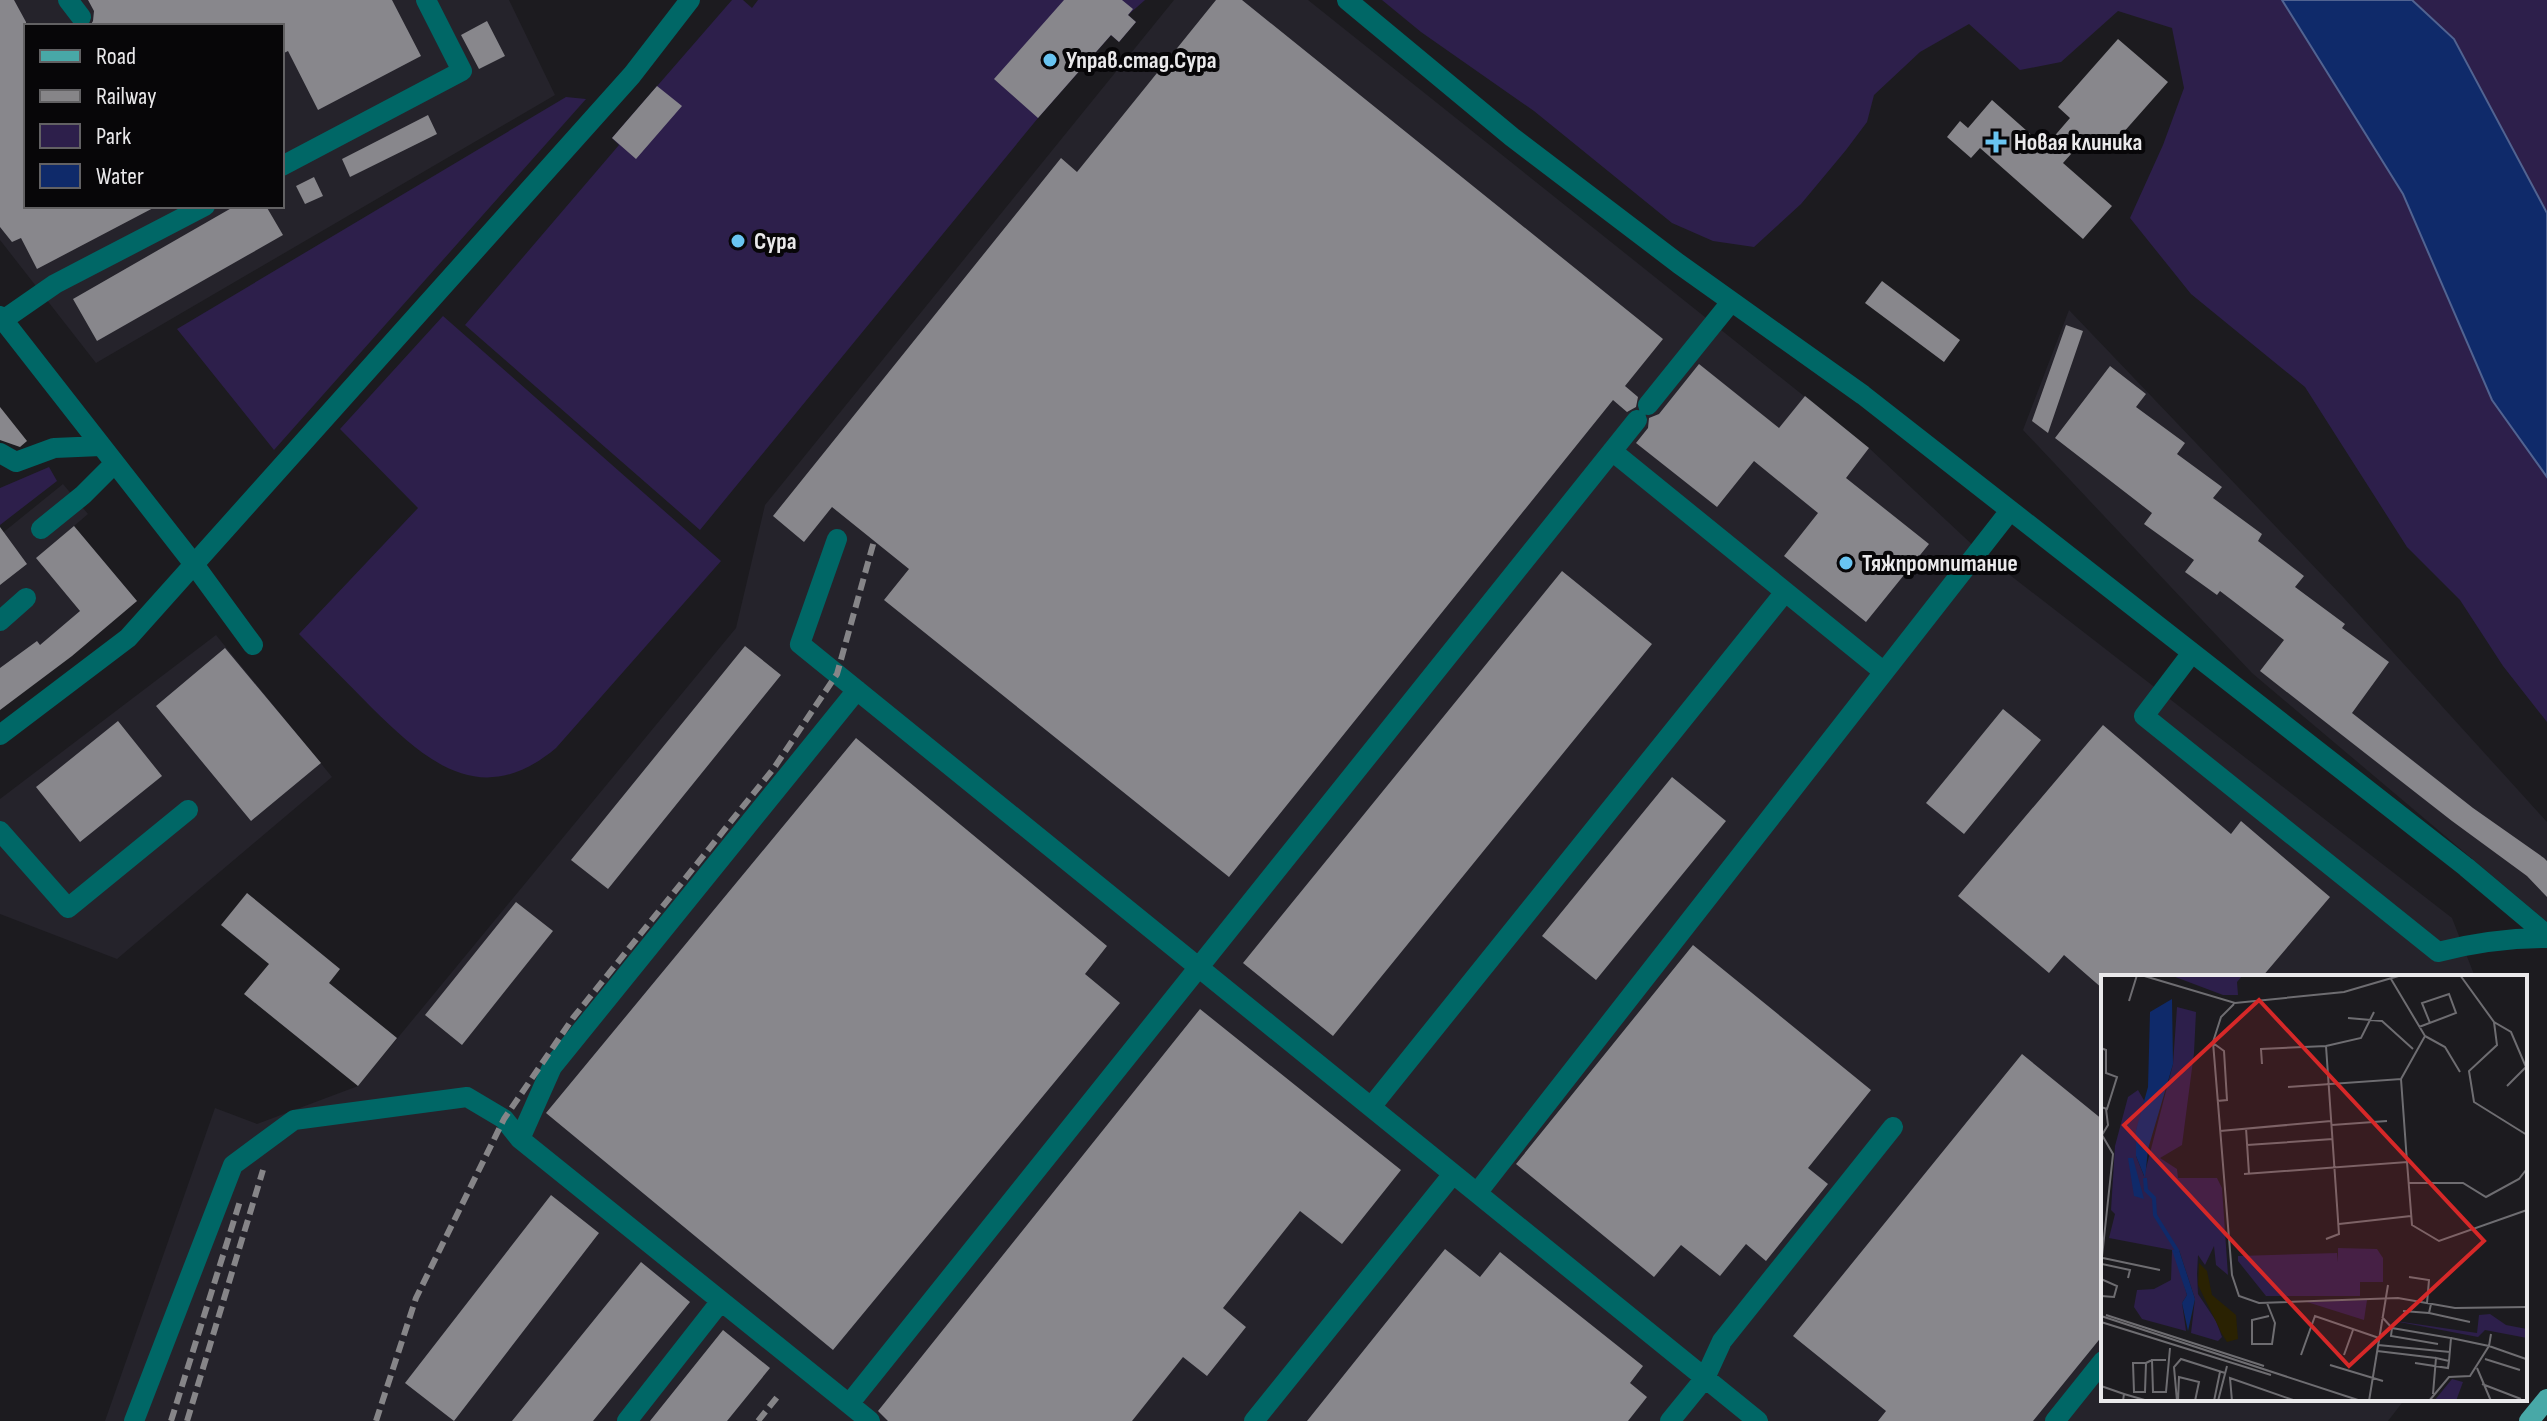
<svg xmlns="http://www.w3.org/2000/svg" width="2547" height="1421" viewBox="0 0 2547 1421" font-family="'Sofia Sans Condensed',sans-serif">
	<rect width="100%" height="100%" fill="#1c1b1f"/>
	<path fill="#25232b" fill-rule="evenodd" d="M0,0H509L555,95L96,363L0,240ZM26,26H282V206H26Z
		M1174,0H1308L1869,448L1979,551L2452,918L2475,977H2103V1399H2405L2388,1421H105L215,1108L257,1124L358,1086L736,628L765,505Z
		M2069,310L2343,597L2547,822V922L2252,673L2023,430Z
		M63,484L88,514L74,526L137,601L0,710V535Z
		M216,635L332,777L117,959L0,914V799Z"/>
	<path fill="#2d1f4b" d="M732,0H743L752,8L758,0H1145L1128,15L1136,22L1119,42L1111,35L1038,118L700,530L465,325L619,145L612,138Z
		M1382,0H2282L2403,194L2492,400L2547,477V722L2503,666L2460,600L2407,547L2305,387L2191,294L2130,218L2163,145L2184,88L2172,28L2118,11L2061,62L2020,70L1969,24L1920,52L1874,95L1867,122L1846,150L1801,204L1754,247L1713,241L1672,223L1534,111L1421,32Z
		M2412,0H2547V213L2454,39Z
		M566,97L586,99L274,450L177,329Z
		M443,316L721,561L556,748C482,810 428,763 372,708C348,683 323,659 299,634L418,508L340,429Z
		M49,467L57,481L0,525V488Z"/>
	<path fill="#0f2a6a" stroke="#516391" stroke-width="2" d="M2282,0H2412L2454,39L2547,213V477L2492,400L2403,194Z"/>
	<path fill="#88878c" d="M0,0H14L26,22V206H157L37,269L21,238L12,242L0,227Z
		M88,0H392L421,56L318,110L288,51L282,54V26H90L93,21L94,11Z
		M1064,0H1122L1133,9L1128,15L1136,22L1119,42L1111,35L1038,118L994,79Z
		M1216,0H1242L1663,339L1625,386L1638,397L1636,407L1627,412L1613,400L1229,877L884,600L909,569L832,507L804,542L773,516L1061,158L1077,172Z
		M487,21L505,56L479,69L461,35Z
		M2118,39L2168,82L2107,151L2089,134L2063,163L2112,206L2083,239L1980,148L1971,158L1947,137L1960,121L1968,128L1992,100L2045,147L2070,118L2058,107Z
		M657,86L682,106L636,159L612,138Z
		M428,115L437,134L350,177L342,159Z
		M314,177L323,196L305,204L296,186Z
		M235,206H266L283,235L97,341L73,299Z
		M1882,281L1960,340L1944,362L1865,303Z
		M2066,325L2083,331L2048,433L2032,421Z
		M1699,364L1779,428L1805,396L1869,448L1846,478L1929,544L1866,622L1784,556L1818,513L1754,461L1717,507L1636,443L1648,428L1649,418L1659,414Z
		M2110,366L2146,394L2136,407L2185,443L2177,454L2222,487L2213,498L2262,534L2258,541L2304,576L2295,587L2345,624L2342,628L2389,662L2352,713L2473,808L2544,858L2547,861V897L2527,876L2452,821L2260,671L2284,640L2220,591L2217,595L2185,572L2194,560L2144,524L2152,513L2055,438Z
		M0,407L27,441L20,447L0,440Z
		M74,526L137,601L72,656L0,710V668L37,641L40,645L80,611L36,558Z
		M0,527L27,564L0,585Z
		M1562,571L1652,644L1333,1036L1243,963Z
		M745,646L781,675L608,889L571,860Z
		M225,648L321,763L251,821L156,706Z
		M2003,709L2041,740L1964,834L1926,803Z
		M118,721L162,776L80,842L36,787Z
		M2103,725L2231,834L2241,821L2330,897L2262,977H2103V989L2064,955L2049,973L1958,896Z
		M856,738L1107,946L1085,974L1120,1003L833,1350L546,1113Z
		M1672,777L1726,821L1596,980L1542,936Z
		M247,893L340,969L329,983L397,1038L358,1086L244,994L269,964L221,925Z
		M516,902L553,931L462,1045L425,1015Z
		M1693,945L1871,1090L1808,1168L1828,1184L1766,1261L1746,1244L1720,1276L1681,1245L1654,1277L1516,1164Z
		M1200,1009L1401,1170L1342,1244L1300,1211L1223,1308L1246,1327L1207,1376L1183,1357L1132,1421H888L878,1411Z
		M2022,1054L2103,1120V1335L2033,1421H1878L1886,1411L1793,1336Z
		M551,1195L599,1233L454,1421L405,1383Z
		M1445,1249L1480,1277L1500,1252L1643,1366L1630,1383L1647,1397L1628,1421H1307Z
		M641,1262L690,1302L593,1421H512Z
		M723,1330L770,1368L727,1421H650Z"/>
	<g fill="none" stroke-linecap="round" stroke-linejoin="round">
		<path stroke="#006766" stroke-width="20" d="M68,0L81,17
			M1347,0L1512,137L1679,264L1863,395L2466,867L2547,935
			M282,166L462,71L426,0
			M0,316L193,563L253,645
			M3,320L55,284L205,206
			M1648,405L1731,302
			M1612,451L1884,672
			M0,453L16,462L54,448L101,446
			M41,529L83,495L115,463
			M837,539L800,644L1758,1421
			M0,621L26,598
			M2191,654L2144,716L2438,952C2473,943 2510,938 2547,938
			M0,735L128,638L632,75L690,0
			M0,831L68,908L188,810
			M1371,1107L1785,592
			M520,1139L552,1067L857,690
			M1477,1193L2009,512
			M849,1404L870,1421
			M134,1421L233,1165L294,1120L467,1097L504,1119L520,1139L849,1404L1637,420
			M627,1421L721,1301
			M1254,1421L1453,1174
			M1670,1421L1705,1378L1722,1341L1893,1127
			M2055,1421L2103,1361"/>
		<path stroke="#48a8a7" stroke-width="20" d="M2529,1421L2547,1399"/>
		<path stroke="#868588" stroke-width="6" stroke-dasharray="12 6" stroke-linecap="butt" d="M171,1421L241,1198
			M187,1421L263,1170
			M376,1421L416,1298L504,1119L573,1018L774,768L837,674L874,541
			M758,1421L778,1396"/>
	</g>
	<g fill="#69c4f1" stroke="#070608" stroke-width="3">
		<circle cx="1050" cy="60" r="8"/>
		<path d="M1992 130h8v8h8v8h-8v8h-8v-8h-8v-8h8z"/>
		<circle cx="738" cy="241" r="8"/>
		<circle cx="1846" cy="563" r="8"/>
	</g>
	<g text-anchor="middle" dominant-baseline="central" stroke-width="8" stroke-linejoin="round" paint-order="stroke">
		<g font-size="24" font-weight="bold" fill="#eae9eb" stroke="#070608" text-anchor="start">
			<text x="1066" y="60">Управ.стад.Сура</text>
			<text x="2014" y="142">Новая клиника</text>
			<text x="754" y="241">Сура</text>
			<text x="1862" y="563">Тяжпромпитание</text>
		</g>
	</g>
	<g transform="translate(2101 975)">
		<rect width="426" height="426" fill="#1c1b1f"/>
		<path d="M69,0H142L136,7L137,20H122ZM76,32L95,37L93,78L81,170L59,183L76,194L77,203H116L121,213L127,300L115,290L113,271L104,290L97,280L96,299L97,319L115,346L121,362L117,366L90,358L94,324L78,275H73L86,320L81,328L85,356L41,344L33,332L36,315L53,314L70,305L71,275L8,263L14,239L10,235L14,171L27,122L37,115L44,127L35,156V181L43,201L72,89ZM237,273L276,274L282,283V307H259V321H165L137,286V281L236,278L237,287ZM266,325L263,345L206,327ZM389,339L405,350L426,354V363L384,355L377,362L288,345L376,358L378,340ZM351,404L362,407L355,426H333Z" fill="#2d1f4b"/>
		<path d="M98,288L106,296L111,320L135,340L137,364L126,367L121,359L97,310Z" fill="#2a2202"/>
		<path d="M71,24L72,89L47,174L44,203L35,181V155L47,112L49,37ZM27,183H32L43,224L33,221ZM71,275H78L94,324L87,356L81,328L86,320Z" fill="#0f2a6a"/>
		<path fill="none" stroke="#0f2a6a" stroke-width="4" d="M44,203L45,215L53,223L54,240L77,277"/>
		<path fill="none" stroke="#6e6d71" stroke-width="2" d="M40,0L134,28L243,17L301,0M359,0L393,47L410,57L425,92L406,111M290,4L324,61L300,104M28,26L36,0M133,29L120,42L112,67L131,300L138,321L158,328L297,323L354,333L426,332M247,43L281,46L312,74M393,47L396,70L368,96L373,127L426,160M318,52L355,38L348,19L321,28L329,48M324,61L344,72L359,97M112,68L123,76L126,125L116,126M225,71L260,63L273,37M0,73L5,75V98L16,102L6,134L0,132M161,89L160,74L225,71L238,259L225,264M187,112L300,104L306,187M231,150L286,146M145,153L148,199M119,156L230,146M146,170L232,164M143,199L306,187L311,250L338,266L426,235M307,208H362L385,222L418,204L425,195M238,249L310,241M2,283L59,295M1,289L29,295L27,303M0,291L12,179L1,160L7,150L5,134M308,302L328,305L326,328M0,304L16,311L13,322L0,321M166,328L174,348L171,369H151V345L168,341M330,329L328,338L369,347M302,336L328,338M5,340L163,391M0,341L260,426M281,342L291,353L350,363L348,386L335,383L332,419M0,347L170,400M291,353L290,361L337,369M350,363L388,371L390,359M277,370L349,377M276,376L335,383M200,380L214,341L278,363M243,380L252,355M384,384L419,395M65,385H51L52,417H65L69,373M45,388H32L33,417H44L45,388L51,385M314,388L347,393L348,386M229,390L282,406M376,393L390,426M381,409L420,424M0,411L23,419L22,426M23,419L47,426M76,426L73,392L80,384L124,398M77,426L78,402L98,407L94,426M113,426L119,397M117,426L126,391M131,426L129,403L195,426M268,426L287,310M328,426L348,402L369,401L388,371L425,384"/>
		<path fill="#d62828" fill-opacity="0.15" stroke="#d62828" stroke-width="4" d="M158,25L383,266L248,391L23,150Z"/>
		<rect width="426" height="426" fill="none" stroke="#eae9eb" stroke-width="4"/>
	</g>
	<rect x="24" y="24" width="260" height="184" fill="#070608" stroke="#626163" stroke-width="2"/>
	<rect x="40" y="50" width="40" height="12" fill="#48a8a7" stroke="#626163" stroke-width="2"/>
	<text x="96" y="64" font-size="24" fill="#eae9eb">Road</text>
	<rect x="40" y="90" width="40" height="12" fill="#868588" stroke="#626163" stroke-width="2"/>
	<text x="96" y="104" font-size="24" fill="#eae9eb">Railway</text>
	<rect x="40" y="124" width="40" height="24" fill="#2d1f4b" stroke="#626163" stroke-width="2"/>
	<text x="96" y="144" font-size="24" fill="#eae9eb">Park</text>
	<rect x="40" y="164" width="40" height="24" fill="#0f2a6a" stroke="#626163" stroke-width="2"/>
	<text x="96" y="184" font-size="24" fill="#eae9eb">Water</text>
</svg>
